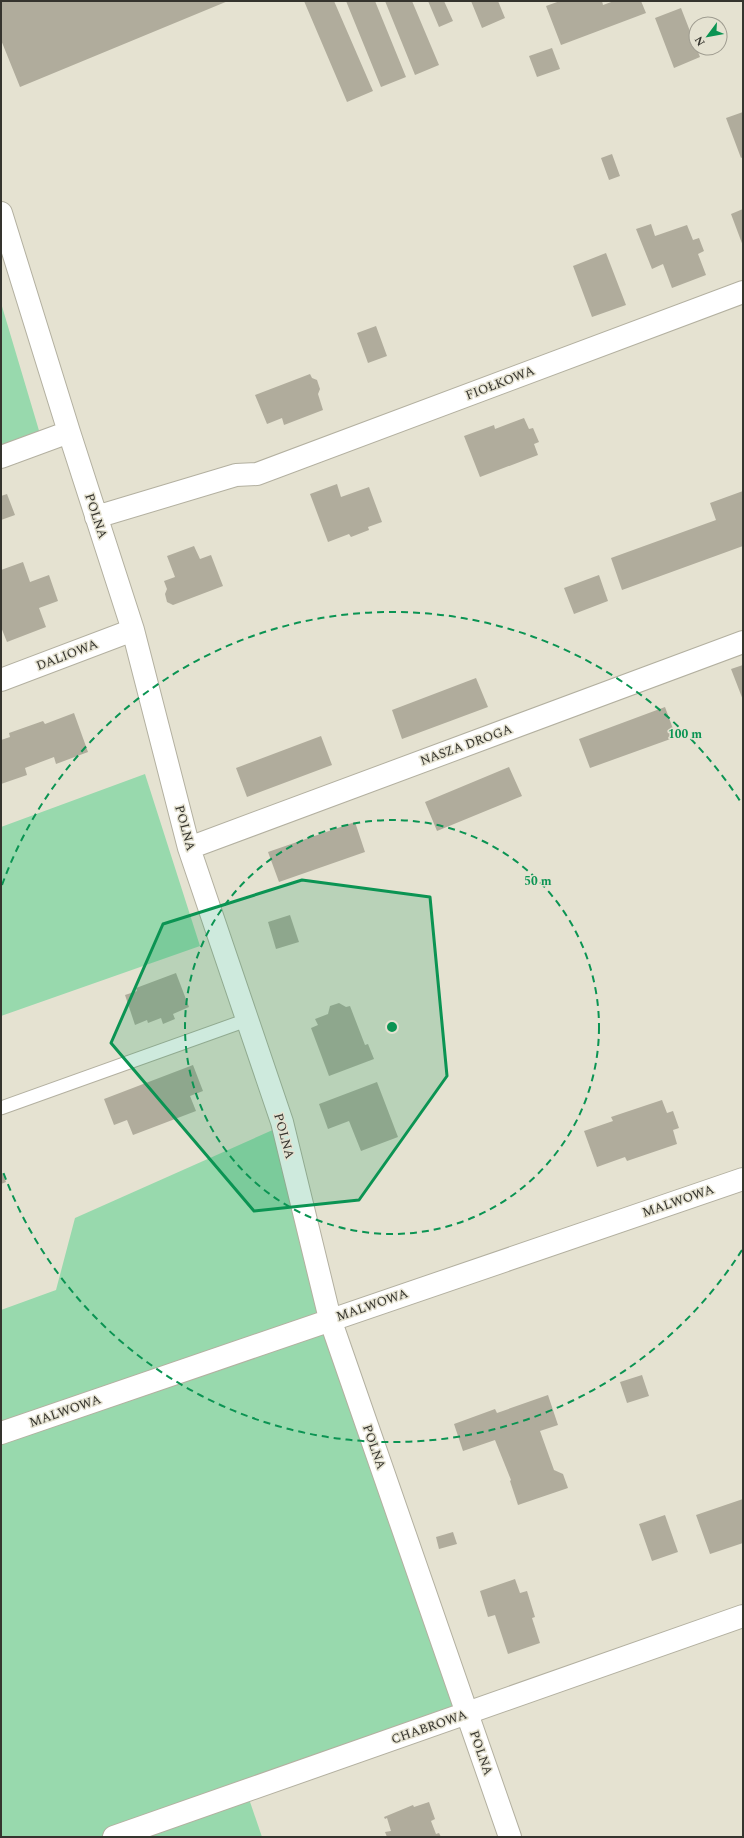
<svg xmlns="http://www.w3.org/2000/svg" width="744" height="1838" viewBox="0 0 744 1838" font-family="Spectral,serif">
	<rect width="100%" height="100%" fill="#e5e2d1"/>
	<path fill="#98d9ad" d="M1,303L43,444L1,460Z
		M145,774L200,946L1,1016V827Z
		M293,1121L341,1318L478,1712L248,1796L262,1837H1V1310L56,1290L75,1218Z"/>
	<path fill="#b0ac9c" d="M1,1H228L20,87L1,40Z
		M304,1H334L373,91L347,102Z
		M346,1H375L406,77L381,87Z
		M385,1H412L439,65L415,75Z
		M428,1H444L453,21L439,27Z
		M471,1H498L505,18L482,28Z
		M560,1H602L603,5L614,1H641L646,13L561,45L546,6Z
		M681,8L700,57L674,68L655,18Z
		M552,48L560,69L537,77L529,56Z
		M743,112V157L741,158L726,118Z
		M612,154L620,176L609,180L601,158Z
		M743,209V246L731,214Z
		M651,224L655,236L687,225L693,240L699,238L704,251L698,254L706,275L672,288L663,264L652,269L636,229Z
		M606,253L626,305L592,317L573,266Z
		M376,326L387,356L368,363L357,333Z
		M310,374L312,378L317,380L320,389L318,394L323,410L284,425L282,418L267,424L255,395Z
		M524,418L529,429L533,428L539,442L534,444L538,455L480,477L464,436L494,425L495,429Z
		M337,484L341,497L369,487L382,522L368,527L369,530L351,537L349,534L328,542L310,494Z
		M743,491V546L622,590L611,558L716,520L710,503Z
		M7,494L15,515L1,520V496Z
		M194,546L200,559L211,555L223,586L173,605L167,602L165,594L167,589L164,581L175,577L167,556Z
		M23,562L30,582L49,575L58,601L39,608L46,627L7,642L1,627V570Z
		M599,575L608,601L574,614L564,588Z
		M743,665V700L731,669Z
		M476,678L488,707L402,739L392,710Z
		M665,707L676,737L590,768L579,739Z
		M74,713L88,752L56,764L54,757L25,768L27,775L1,784V740L10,737L9,733L43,721L45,724Z
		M321,736L332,765L247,797L236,768Z
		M509,767L522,796L437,831L425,802Z
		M355,822L365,852L279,882L268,852Z
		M290,915L299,942L276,949L268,922Z
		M176,973L189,1007L173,1014L175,1019L163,1024L161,1018L148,1023L147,1020L135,1025L125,995L137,991L136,988Z
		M339,1003L346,1007L350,1006L365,1045L368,1044L374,1059L329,1076L311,1028L318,1025L315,1019L328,1014L330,1006Z
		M193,1065L203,1091L190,1096L196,1111L133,1135L127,1120L114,1125L104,1099Z
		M377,1082L398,1137L361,1151L349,1121L328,1129L319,1104Z
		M662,1100L667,1113L673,1111L679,1128L673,1130L677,1144L627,1161L625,1157L597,1167L584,1131L613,1121L611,1117Z
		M1,1170L6,1182L1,1184Z
		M642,1375L649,1396L627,1403L620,1382Z
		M548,1395L558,1425L540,1431L554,1470L563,1474L568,1488L518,1505L510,1481L511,1480L495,1440L463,1451L454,1424L495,1409L497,1413Z
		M743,1499V1543L710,1554L696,1515Z
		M665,1515L678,1552L652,1561L639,1524Z
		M453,1532L457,1544L439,1549L436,1537Z
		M515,1579L520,1593L527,1591L535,1617L532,1618L540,1643L508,1654L495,1615L488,1617L480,1591Z
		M429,1802L435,1819L431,1821L436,1834L439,1833L441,1837H387L385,1832L391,1831L387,1818L385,1819L384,1817L413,1805L414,1807Z"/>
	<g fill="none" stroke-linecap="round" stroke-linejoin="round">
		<defs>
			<path id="lane" d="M1,1108L247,1020"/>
			<path id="street" d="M1,213L69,432L133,630L189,848L282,1122L330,1319L510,1837
				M1,457L69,432
				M96,517L236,475L257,474L743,292
				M1,680L133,630
				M189,848L743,642
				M1,1433L743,1179
				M114,1837L743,1616"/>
		</defs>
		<use href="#lane" stroke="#b3b0a0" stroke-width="15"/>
		<use href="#street" stroke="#b3b0a0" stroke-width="24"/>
		<use href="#lane" stroke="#fff" stroke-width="13"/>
		<use href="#street" stroke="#fff" stroke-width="22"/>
	</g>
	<path fill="#0b9453" fill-opacity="0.2" stroke="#0b9453" stroke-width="3" stroke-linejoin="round" d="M302,880L430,897L447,1076L359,1200L254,1211L111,1043L163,924Z"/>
	<g fill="none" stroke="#0b9453" stroke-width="2" stroke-dasharray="7 5">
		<circle cx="392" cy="1027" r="207"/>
		<path d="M742 1250A415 415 0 0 1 2 1169M2 885A415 415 0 0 1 742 804"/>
	</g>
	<g text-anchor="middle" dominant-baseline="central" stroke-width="3" stroke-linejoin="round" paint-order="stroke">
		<g font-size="13" fill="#35342e" stroke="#e5e2d1">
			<text transform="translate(500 383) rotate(-21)">FIOŁKOWA</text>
			<text transform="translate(96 516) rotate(72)">POLNA</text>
			<text transform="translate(67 655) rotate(-21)">DALIOWA</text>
			<text transform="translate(466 745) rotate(-20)">NASZA DROGA</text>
			<text transform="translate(185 828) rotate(75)">POLNA</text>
			<text transform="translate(284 1136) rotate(75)">POLNA</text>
			<text transform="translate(678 1201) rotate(-19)">MALWOWA</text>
			<text transform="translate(372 1305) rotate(-19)">MALWOWA</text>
			<text transform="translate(65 1411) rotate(-19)">MALWOWA</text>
			<text transform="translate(374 1447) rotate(71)">POLNA</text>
			<text transform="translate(429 1727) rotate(-19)">CHABROWA</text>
			<text transform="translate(481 1753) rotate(71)">POLNA</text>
		</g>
	</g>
	<circle cx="392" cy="1027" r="6" fill="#0b9453" stroke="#e5e2d1" stroke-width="2"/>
	<g font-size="12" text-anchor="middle" font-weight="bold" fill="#0b9453" stroke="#e5e2d1" stroke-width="3" stroke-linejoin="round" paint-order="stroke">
		<text x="685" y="738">100 m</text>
		<text x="538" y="885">50 m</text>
	</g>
	<rect width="744" height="1838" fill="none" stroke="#35342e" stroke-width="4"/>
	<g transform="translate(708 36) rotate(238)"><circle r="19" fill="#e5e2d1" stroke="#9f9c90"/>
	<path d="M0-3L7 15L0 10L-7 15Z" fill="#0b9453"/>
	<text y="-6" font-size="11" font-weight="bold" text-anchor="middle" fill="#35342e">N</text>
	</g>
</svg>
